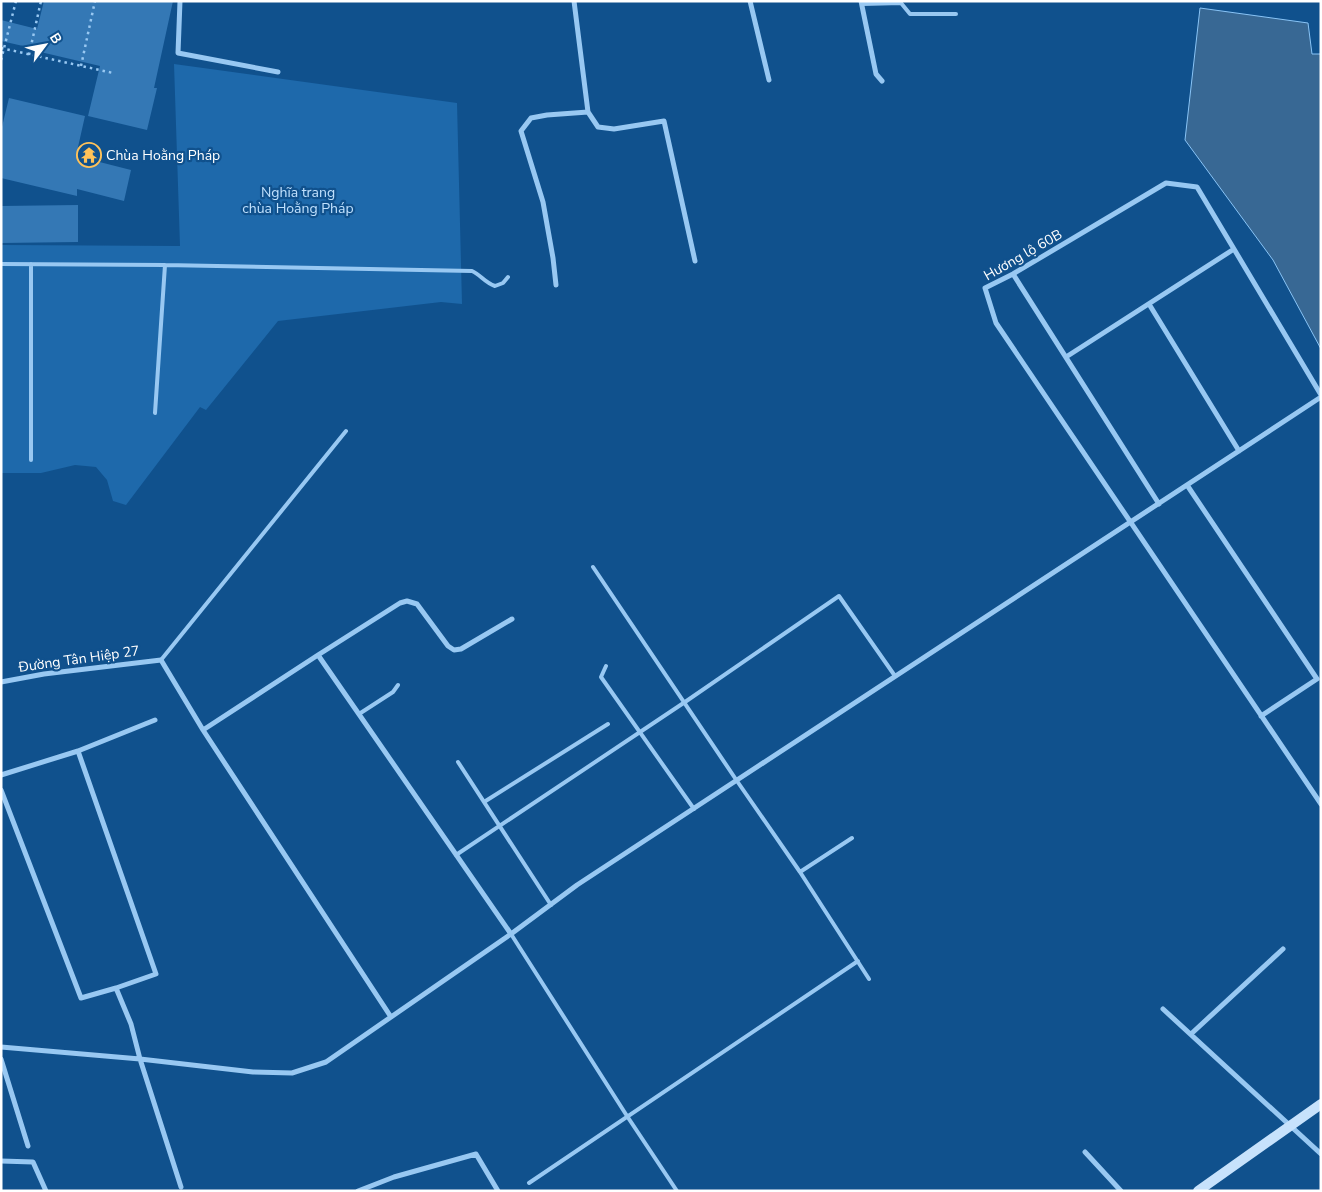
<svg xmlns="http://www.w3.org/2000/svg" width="1322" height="1192" viewBox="0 0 1322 1192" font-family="'Nunito Sans',sans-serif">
	<rect width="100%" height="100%" fill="#10518d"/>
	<path fill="#1e69ab" d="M174,64L457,103L462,304L441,302L278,321L206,410L200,407L126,505L113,501L107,480L96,467L75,465L41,473H1V245L180,246Z"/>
	<path fill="#386894" stroke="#89c4f6" d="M1200,8L1308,23L1312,54H1321V349L1273,260L1185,140Z"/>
	<path fill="#3478b5" d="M44,1H173L154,88H157L147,130L88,116L100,66L32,50V48L1,41V20L37,29Z
		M9,98L85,116L76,156L131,170L124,201L77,189V196L1,178V131Z
		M78,205V242L1,243V206Z"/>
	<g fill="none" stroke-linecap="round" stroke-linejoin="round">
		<path stroke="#98c8f2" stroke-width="2.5" stroke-dasharray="2.5 4" stroke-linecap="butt" d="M1,48L113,73
			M29,55L41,1
			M1,60L16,1
			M81,66L95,1"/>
		<path stroke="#98c8f2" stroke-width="4" d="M862,4L901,3L910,14H956
			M1,264L165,265L472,271C481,275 484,282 495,286L503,283L508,277
			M31,264V460
			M155,413L165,265
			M593,567L737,781L800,872L869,979
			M161,660L346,431
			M606,666L601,677L694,809
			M359,714L393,692L398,685
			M458,762L551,905
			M484,802L608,724
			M456,855L685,702L839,596L895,676
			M800,872L852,838
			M511,934L627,1116L677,1191
			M529,1183L858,961"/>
		<path stroke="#98c8f2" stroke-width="5" d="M180,1L178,53L278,72
			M574,1L588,112L598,127L614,129L664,121L695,261
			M750,1L769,80
			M861,1L876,74L882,81
			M1013,274L1159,504
			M556,285L553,258L543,202L521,131L531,118L547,115L588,112
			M1149,304L1239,451
			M1066,357L1234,249
			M1321,395L1197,187L1166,183L1013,274L985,288L996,323L1321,804
			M1187,485L1317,679L1261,716
			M318,655L511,934
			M1,682L44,674L161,660L203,730L391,1017
			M203,730L318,655L400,603L407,601L417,604L448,646L454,650L461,649L512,619
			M78,751L156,974L116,988
			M1,775L78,751L155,720
			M1,790L81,998L116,988L131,1024L140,1059L181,1187
			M1163,1009L1321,1154
			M1191,1034L1283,949
			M1,1047L140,1059L253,1072L292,1073L326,1062L511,934L577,885L1321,397
			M1,1059L28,1146
			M1085,1152L1121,1191
			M1,1161L33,1162L46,1191
			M358,1191L394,1177L476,1154L498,1191"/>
		<path stroke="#c7e2fc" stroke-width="10" d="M1198,1191L1321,1104"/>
	</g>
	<defs>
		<symbol id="temple-ring" viewBox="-11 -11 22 22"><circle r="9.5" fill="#10518d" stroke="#ffc259" stroke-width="1.5"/><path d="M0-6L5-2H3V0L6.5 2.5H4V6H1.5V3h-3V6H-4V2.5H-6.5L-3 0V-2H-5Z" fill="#ffc259"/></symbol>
	</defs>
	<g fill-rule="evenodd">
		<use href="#temple-ring" x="75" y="141" width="28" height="28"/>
	</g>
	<g text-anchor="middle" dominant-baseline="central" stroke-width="4.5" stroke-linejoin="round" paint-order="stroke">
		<g font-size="14" fill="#fff" stroke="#10518d" text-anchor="start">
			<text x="106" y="155">Chùa Hoằng Pháp</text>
		</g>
		<g font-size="14" fill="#bfe0fd" stroke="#10518d">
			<text x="298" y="192">Nghĩa trang<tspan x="298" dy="16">chùa Hoằng Pháp</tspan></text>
		</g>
		<g font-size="14" fill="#fff" stroke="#10518d">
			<text transform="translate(1023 255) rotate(-30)">Hương lộ 60B</text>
			<text transform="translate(79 659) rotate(-8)">Đường Tân Hiệp 27</text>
		</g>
	</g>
	<rect width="1322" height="1192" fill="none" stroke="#ffffff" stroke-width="5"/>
	<g transform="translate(45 45) rotate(58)" stroke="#10518d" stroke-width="4" paint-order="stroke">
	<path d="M0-4L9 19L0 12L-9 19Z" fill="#ffffff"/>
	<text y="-8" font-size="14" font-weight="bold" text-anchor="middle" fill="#ffffff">B</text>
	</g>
</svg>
